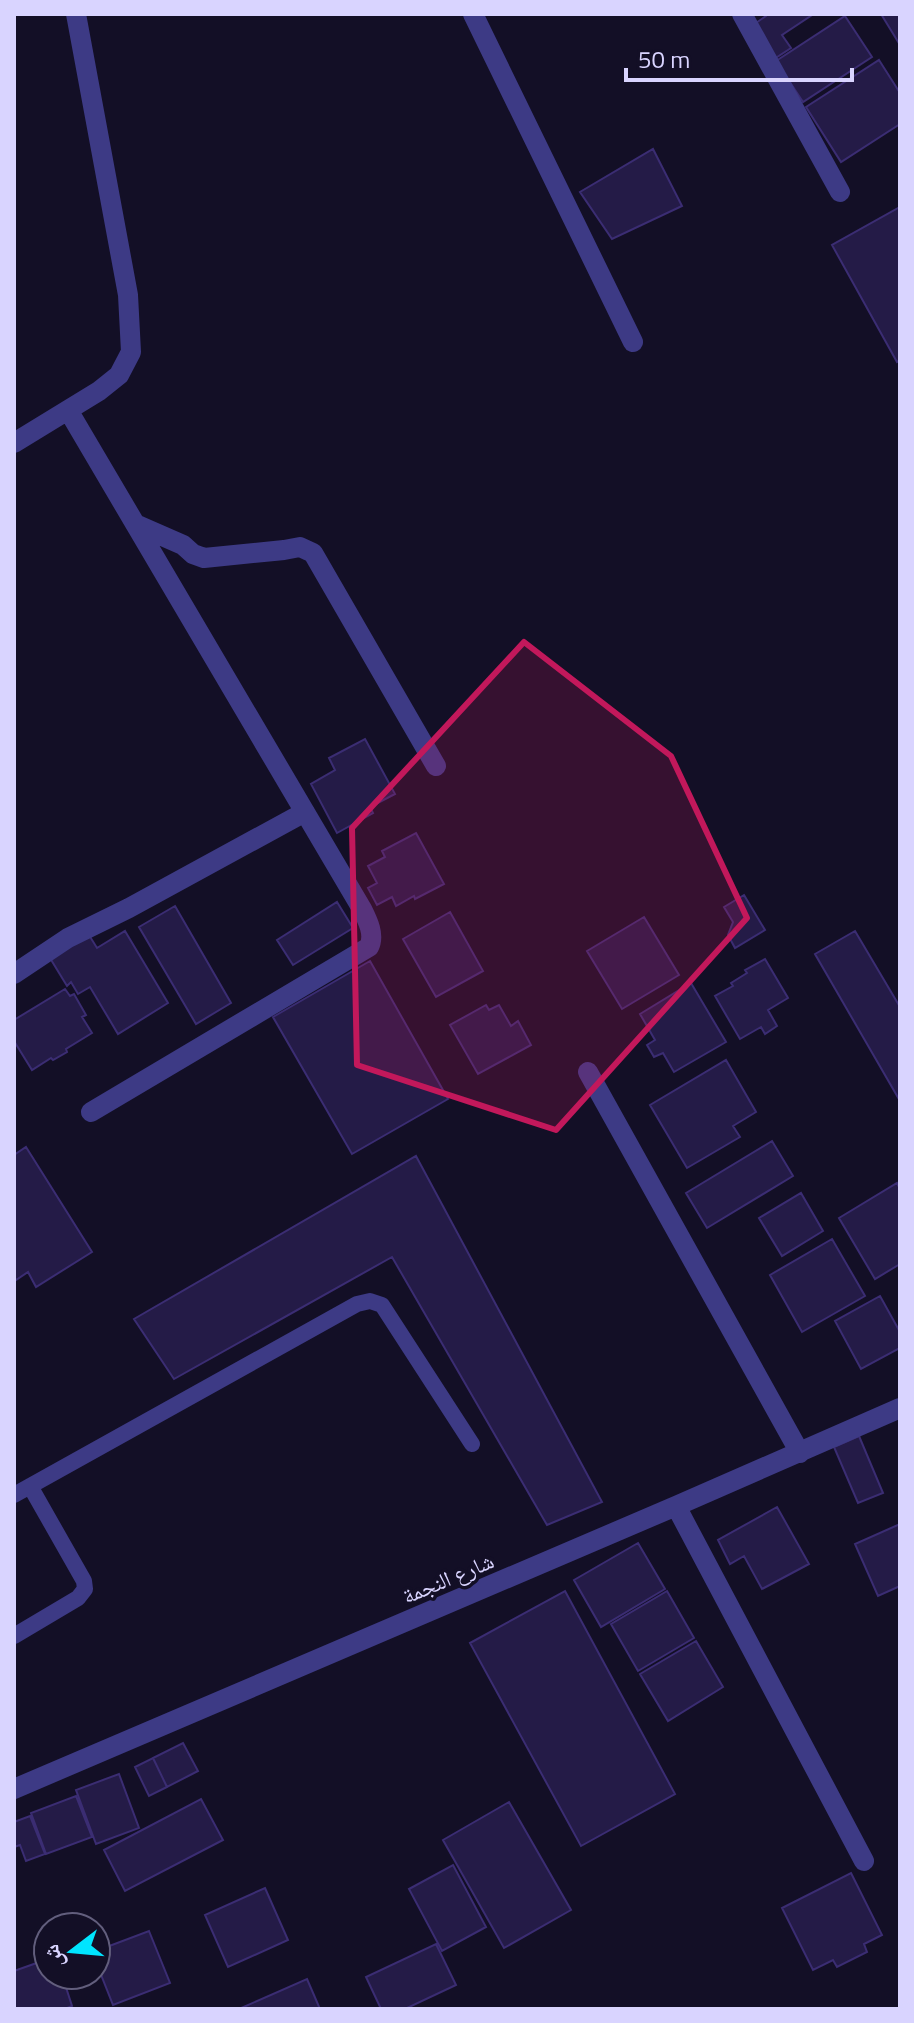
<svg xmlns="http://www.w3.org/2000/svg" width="914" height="2023" viewBox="0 0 914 2023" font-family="'Titillium Web','Noto Naskh Arabic',sans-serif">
	<rect width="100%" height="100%" fill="#130f26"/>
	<path fill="#241b47" stroke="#3b2d73" stroke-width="2" d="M811,14L812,15L782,35L791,48L774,59L753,25L766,16V14Z
		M881,14H900V45Z
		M845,16L872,57L803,102L776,61Z
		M879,60L900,93V124L841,162L806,107Z
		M653,149L682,206L612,239L580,192Z
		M900,207V360L897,362L832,245Z
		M365,739L395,794L370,807L373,813L337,833L311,784L335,770L329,758Z
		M416,833L444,884L415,899L414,896L396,906L392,897L377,905L368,888L377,883L368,866L385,857L382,851Z
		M744,895L765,930L735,948L728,935L733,922L724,907Z
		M337,902L353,928L293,965L277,940Z
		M175,906L231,1003L196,1024L139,927Z
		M450,912L483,971L436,997L403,939Z
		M644,917L679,975L622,1009L587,951Z
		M125,931L168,1003L118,1034L90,987L78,994L71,982L67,986L50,958L89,935L97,948Z
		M855,931L900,1007V1101L815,954Z
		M765,959L788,998L768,1010L777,1026L765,1034L761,1027L740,1039L715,996L733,986L731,983L747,973L745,970Z
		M370,961L448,1099L352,1154L273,1017Z
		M691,983L726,1042L674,1072L663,1053L654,1057L647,1045L655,1040L640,1014Z
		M65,989L70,996L74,994L86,1015L82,1017L92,1033L66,1049L67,1052L53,1060L51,1058L32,1070L14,1041V1020Z
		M486,1005L489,1010L499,1005L511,1026L518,1021L531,1045L478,1074L450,1025Z
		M726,1060L756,1112L733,1126L740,1137L687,1168L650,1105Z
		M772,1141L793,1176L707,1228L686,1193Z
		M26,1147L92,1252L36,1287L28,1272L16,1280L14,1277V1155Z
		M416,1156L602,1502L547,1525L392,1257L174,1379L134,1319Z
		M897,1183L900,1189V1264L875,1279L839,1218Z
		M801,1193L823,1231L782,1256L759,1218Z
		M832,1239L865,1296L802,1332L770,1275Z
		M880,1296L900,1332V1348L861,1369L835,1321Z
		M859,1436L883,1493L858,1503L834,1447Z
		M777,1507L809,1564L762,1589L744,1556L730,1564L718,1540Z
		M900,1524V1586L878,1596L855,1544Z
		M638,1543L665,1589L601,1627L574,1580Z
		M565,1591L675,1794L581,1846L470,1643Z
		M667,1591L694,1638L638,1671L611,1624Z
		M696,1641L723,1687L668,1721L640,1674Z
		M183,1743L198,1771L167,1787L153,1758Z
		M153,1758L167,1787L149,1796L135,1767Z
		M119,1774L139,1828L96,1844L76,1790Z
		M76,1796L92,1837L46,1854L31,1813Z
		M201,1799L223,1840L125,1891L104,1850Z
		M509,1802L571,1910L504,1948L443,1840Z
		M30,1816L45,1854L26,1861L20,1845L14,1847V1822Z
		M453,1865L486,1927L442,1951L409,1889Z
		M851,1873L882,1935L864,1944L867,1952L837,1967L833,1960L813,1970L782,1908Z
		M265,1888L288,1940L228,1967L205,1915Z
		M149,1931L170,1983L113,2005L96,1962V1951Z
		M436,1944L456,1985L405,2009H381L366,1977Z
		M48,1959V1975H62L72,2006L65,2009H14V1971Z
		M307,1979L320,2009H239Z"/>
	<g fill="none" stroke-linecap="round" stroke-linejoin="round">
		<path stroke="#3d3a85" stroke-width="16" d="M14,1495L357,1304L370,1301L382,1305L472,1444
			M14,1636L78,1598L85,1589L84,1581L30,1486"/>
		<path stroke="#3d3a85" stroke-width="20" d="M473,14L633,342
			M742,14L840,192
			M68,410L362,909C368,921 375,935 369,947L91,1112
			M14,443L99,391L119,375L131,352L128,295L76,14
			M135,524L183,545L193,554L204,558L284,550L300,547L313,553L436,766
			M14,974L68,938L129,908L305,812
			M588,1072L800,1453
			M676,1506L864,1861
			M14,1789L676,1506L900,1408"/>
	</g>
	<path fill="#c2185b" fill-opacity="0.2" stroke="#c2185b" stroke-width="6" stroke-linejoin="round" d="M524,642L671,756L747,918L556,1130L357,1065L352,828Z"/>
	<g text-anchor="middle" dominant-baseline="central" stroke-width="7" stroke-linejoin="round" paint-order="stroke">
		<g font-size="22" fill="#d9d4ff" stroke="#130f26">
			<text transform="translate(448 1578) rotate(-23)">شارع النجمة</text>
		</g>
	</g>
	<rect width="914" height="2023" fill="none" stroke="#d9d4ff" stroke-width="32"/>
	<g transform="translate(72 1951) rotate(254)"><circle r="38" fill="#130f26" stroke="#625e7d" stroke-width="2"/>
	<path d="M0-6L14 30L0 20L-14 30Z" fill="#00e5ff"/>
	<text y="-12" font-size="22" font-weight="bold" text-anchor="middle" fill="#d9d4ff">ش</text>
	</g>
	<path d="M626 68v12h226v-12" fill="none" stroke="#d9d4ff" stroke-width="4"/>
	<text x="638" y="68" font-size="24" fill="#d9d4ff" stroke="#130f26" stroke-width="6" paint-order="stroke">50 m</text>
</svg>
